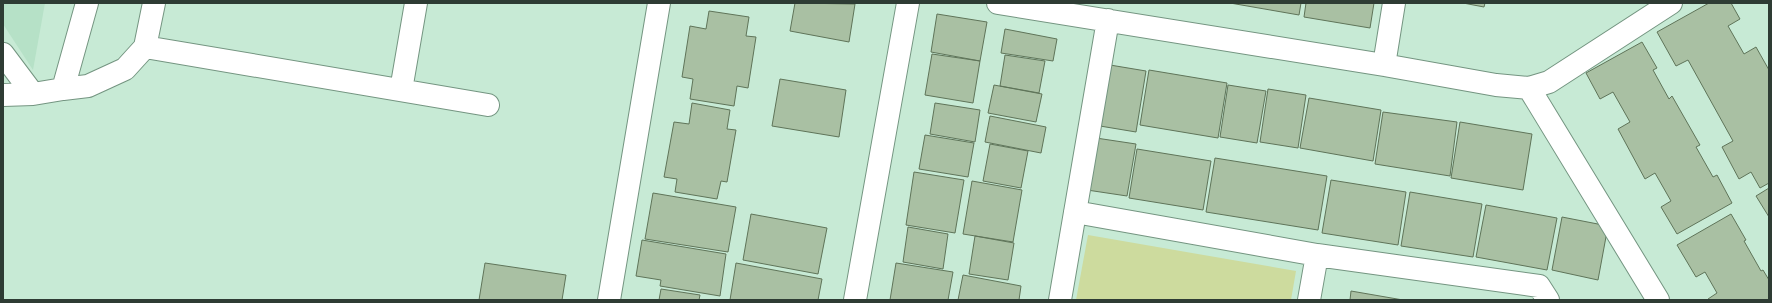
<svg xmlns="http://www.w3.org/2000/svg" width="1772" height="303" viewBox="0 0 1772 303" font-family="Figtree,sans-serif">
	<rect width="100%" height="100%" fill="#c7ead5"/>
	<path fill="#b6e1c7" d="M3,3H45L33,70L3,24Z"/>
	<path fill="#cddb9e" d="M1088,235L1296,271L1291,300H1076Z"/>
	<path fill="#a9c0a3" stroke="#5f7459" d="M795,3L855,4L849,42L790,31Z
		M1230,3H1301L1299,15Z
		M1306,3H1374L1370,28L1304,17Z
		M1463,3H1485L1484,7Z
		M1709,3H1731L1740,19L1728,26L1744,54L1756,47L1769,70V183L1760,188L1751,172L1739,179L1722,147L1733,141L1688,60L1676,66L1657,32Z
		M709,11L749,17L746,36L756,37L748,88L737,86L734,106L690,99L693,79L682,77L690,26L706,29Z
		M937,14L987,22L980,61L931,52Z
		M1005,29L1057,39L1053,61L1001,53Z
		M1642,42L1657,68L1653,70L1669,99L1672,96L1700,145L1696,147L1713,177L1717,175L1732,203L1677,234L1661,207L1671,201L1655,173L1645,179L1618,129L1630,122L1613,92L1600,99L1586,73Z
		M932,54L980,61L973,103L925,95Z
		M1005,55L1045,61L1039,93L1000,86Z
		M1110,65L1146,71L1136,132L1100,126Z
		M1149,70L1227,83L1218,138L1140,125Z
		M780,79L846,90L839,137L772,126Z
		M994,85L1042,94L1036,122L988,113Z
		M1228,85L1266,91L1257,143L1220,137Z
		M1268,89L1306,95L1298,148L1260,142Z
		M1309,98L1381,110L1373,161L1300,148Z
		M692,103L730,110L727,129L736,130L727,182L721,181L717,199L675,192L677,179L664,177L674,122L689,124Z
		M935,103L980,110L975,142L930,134Z
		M1383,112L1457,122L1450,176L1375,164Z
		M990,116L1046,127L1041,153L985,142Z
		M1460,122L1532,134L1523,190L1451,178Z
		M925,135L974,143L968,177L919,169Z
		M1096,138L1136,144L1127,196L1087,190Z
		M990,144L1028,151L1021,188L983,181Z
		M1137,149L1211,161L1203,210L1129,198Z
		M1215,158L1327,176L1318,230L1206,212Z
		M914,172L964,180L955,233L906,225Z
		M1331,180L1406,192L1398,245L1322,233Z
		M972,181L1022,190L1013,242L963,234Z
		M1769,188V217L1756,196Z
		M1410,192L1482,204L1473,257L1401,246Z
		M653,193L736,207L728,252L645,239Z
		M1486,205L1557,218L1547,270L1476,257Z
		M751,214L827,228L818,274L743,260Z
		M1731,214L1746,240L1744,241L1761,271L1763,270L1769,280V300H1708V299L1717,293L1705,272L1696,277L1677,245Z
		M1562,217L1608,226L1598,280L1552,270Z
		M908,227L948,234L943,269L903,262Z
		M975,236L1014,243L1008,280L969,274Z
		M642,240L726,254L720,296L660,286L661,280L636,276Z
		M485,263L566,275L562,300H479Z
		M736,263L822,279L818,300H730Z
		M896,263L953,272L948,300H890Z
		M963,275L1021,286L1019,300H958Z
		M661,289L700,295L699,300H659Z
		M1351,291L1403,300H1350Z"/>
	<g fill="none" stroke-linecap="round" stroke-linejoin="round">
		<defs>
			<path id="minor" d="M998,3L1384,65L1496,85L1529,88L1549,82L1671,3
				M145,47L488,105
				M3,54L33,94
				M1384,65L1394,3
				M1529,88L1658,300
				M63,89L88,86L125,69L145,47L154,3
				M401,90L416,3
				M3,95L33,94L63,89L87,3
				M1075,212L1317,255L1539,286L1548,300
				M609,300L659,3
				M855,300L908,3
				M1060,300L1108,20
				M1309,300L1317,255"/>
		</defs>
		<use href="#minor" stroke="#749581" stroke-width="24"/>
		<use href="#minor" stroke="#fff" stroke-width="22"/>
	</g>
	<rect width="1772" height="303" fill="none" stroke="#2e3c34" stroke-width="8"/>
</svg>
